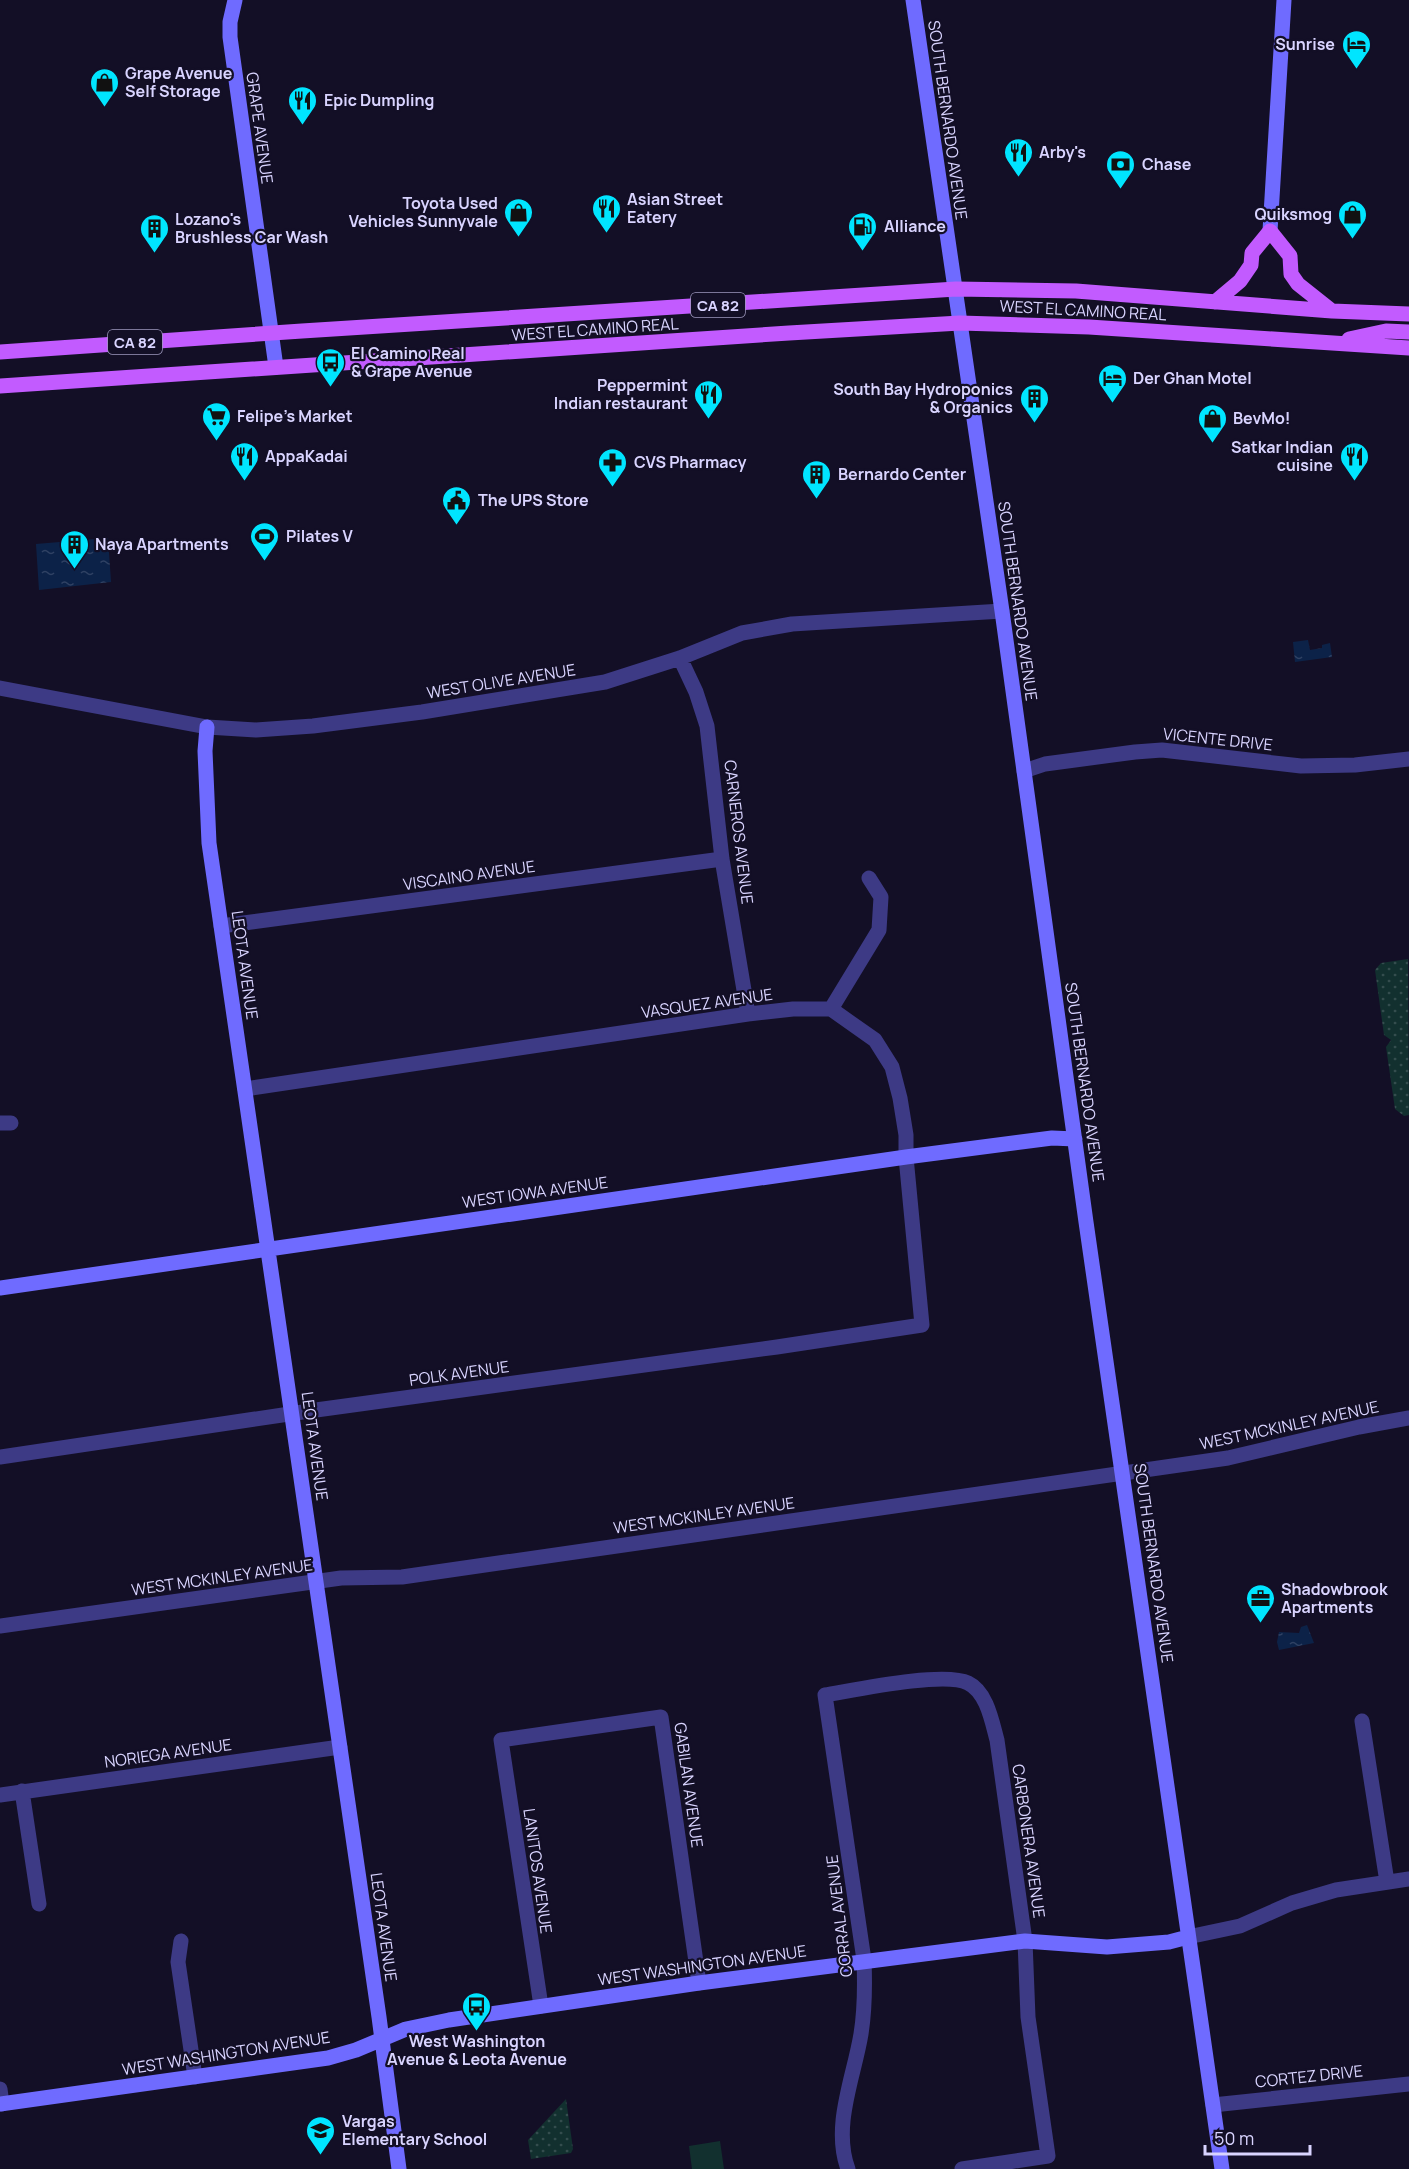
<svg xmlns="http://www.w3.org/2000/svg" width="1409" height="2169" viewBox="0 0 1409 2169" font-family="Manrope,sans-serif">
	<defs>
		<pattern id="park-dots" width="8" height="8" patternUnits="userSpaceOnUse" patternTransform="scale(1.5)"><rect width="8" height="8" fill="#12302f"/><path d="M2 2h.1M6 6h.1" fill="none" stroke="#344d4e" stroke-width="1.8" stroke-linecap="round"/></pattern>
		<pattern id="water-ripples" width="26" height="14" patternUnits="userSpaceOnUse" patternTransform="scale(1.5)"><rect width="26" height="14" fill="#0c2248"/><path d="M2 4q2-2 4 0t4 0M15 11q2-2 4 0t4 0" fill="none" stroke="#2f4163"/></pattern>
	</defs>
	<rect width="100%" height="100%" fill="#130f26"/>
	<path fill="#12302f" d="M720,2141L724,2169H692L689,2146Z"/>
	<path fill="url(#park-dots)" d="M1408,959L1409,1115L1404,1116L1395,1109L1386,1047L1391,1040L1384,1035L1375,970L1381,963Z
		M566,2099L573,2149L571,2153L531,2159L528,2140Z"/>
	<path fill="url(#water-ripples)" d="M108,538L111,582L39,590L36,544Z
		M1308,640L1310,650L1322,648V645L1330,643L1332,657L1295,662L1293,642Z
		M1307,1625L1314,1643L1279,1650L1277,1642L1279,1632L1299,1633L1301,1627Z"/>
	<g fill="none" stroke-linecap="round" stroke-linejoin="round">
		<path stroke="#3d3a85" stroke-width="15" d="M680,658L696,692L707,726L722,859L748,1014
			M0,688L207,727L256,730L313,726L422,712L605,682L680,658L742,633L792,624L1002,611
			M1024,771L1045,764L1135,752L1162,750L1301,766L1355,765L1409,759
			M221,926L722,859
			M831,1009L879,930L881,897L869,878
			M0,1123H11
			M0,1457L316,1410L777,1347L922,1325L906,1157V1135L900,1098L892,1067L875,1040L831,1009H793L748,1014L245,1089
			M0,1626L341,1578L402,1577L1228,1458L1359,1427L1409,1418
			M1362,1721L1387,1882
			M22,1791L39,1904
			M0,1795L340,1747
			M1188,1937L1240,1926L1292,1903L1336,1890L1409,1879
			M181,1941L178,1962L195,2077
			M541,2006L501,1740L661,1717L699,1983
			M0,2089L2,2104
			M1213,2105L1409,2084
			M848,2169C832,2126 854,2077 861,2034C865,2009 865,1985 864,1960L825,1695C855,1690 944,1671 968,1683C987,1692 992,1722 997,1740L1025,1941L1028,2017L1048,2156L962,2169"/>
		<path stroke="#6f6bff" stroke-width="15" d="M235,0L230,22V37L276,367
			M913,0L1002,611L1086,1222L1222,2169
			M1270,231L1284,0
			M207,727L205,751L209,843L379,2017L399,2169
			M0,1288L906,1157L1052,1138L1075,1139
			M0,2104L328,2058L356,2050L406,2029L449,2020L699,1983L1025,1941L1107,1947L1169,1942L1188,1937"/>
		<path stroke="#c25bff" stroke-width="15" d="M1215,302L1240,281L1251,265L1252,253L1270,231L1290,256L1291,274L1298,284L1332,311
			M1349,339L1386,331L1409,332
			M0,352L302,331L956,289L1076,291L1332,311L1409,314
			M0,386L789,333L960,323L1089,327L1409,348"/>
	</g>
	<defs>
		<symbol id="hotel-pin" viewBox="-11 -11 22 30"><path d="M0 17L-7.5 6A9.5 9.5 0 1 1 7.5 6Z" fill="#00e5ff" stroke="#130f26"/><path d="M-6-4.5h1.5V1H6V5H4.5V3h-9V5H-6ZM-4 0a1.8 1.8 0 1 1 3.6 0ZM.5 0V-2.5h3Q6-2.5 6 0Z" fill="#111"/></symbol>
		<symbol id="shop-pin" viewBox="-11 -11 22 30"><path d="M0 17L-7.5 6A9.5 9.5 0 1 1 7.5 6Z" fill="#00e5ff" stroke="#130f26"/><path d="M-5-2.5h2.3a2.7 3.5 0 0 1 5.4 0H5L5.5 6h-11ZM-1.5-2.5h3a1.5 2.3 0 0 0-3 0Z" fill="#111"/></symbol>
		<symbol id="restaurant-pin" viewBox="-11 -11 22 30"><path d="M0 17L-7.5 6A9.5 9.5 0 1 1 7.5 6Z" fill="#00e5ff" stroke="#130f26"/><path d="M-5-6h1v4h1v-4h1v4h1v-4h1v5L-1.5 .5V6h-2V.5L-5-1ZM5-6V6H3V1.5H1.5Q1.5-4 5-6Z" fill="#111"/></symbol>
		<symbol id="bank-pin" viewBox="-11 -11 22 30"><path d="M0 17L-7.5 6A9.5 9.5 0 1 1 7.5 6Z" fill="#00e5ff" stroke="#130f26"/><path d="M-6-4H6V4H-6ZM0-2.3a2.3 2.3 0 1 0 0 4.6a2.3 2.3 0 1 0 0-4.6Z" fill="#111"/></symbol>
		<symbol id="fuel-pin" viewBox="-11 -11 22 30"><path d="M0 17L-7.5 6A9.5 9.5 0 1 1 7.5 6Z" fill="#00e5ff" stroke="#130f26"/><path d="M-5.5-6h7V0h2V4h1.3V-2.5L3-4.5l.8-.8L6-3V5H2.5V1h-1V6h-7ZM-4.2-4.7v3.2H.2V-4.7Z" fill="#111"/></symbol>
		<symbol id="building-pin" viewBox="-11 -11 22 30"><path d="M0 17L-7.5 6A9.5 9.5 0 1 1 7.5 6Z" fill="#00e5ff" stroke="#130f26"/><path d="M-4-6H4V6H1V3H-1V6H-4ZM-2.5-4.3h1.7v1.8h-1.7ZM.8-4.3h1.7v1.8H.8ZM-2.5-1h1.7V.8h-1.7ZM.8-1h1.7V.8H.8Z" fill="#111"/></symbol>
		<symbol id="bus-pin" viewBox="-11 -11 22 30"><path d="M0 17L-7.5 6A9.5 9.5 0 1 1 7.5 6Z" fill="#00e5ff" stroke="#130f26"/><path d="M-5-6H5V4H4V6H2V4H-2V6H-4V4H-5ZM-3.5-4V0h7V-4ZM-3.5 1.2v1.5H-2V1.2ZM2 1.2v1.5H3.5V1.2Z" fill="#111"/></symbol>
		<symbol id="supermarket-pin" viewBox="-11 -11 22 30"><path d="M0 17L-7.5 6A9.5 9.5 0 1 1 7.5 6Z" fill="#00e5ff" stroke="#130f26"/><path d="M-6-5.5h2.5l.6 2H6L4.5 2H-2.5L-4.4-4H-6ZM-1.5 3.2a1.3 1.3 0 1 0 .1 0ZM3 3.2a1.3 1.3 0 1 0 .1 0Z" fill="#111"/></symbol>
		<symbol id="pharmacy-pin" viewBox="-11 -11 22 30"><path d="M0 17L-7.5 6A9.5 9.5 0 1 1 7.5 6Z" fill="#00e5ff" stroke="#130f26"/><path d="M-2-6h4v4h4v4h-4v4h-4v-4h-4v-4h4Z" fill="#111"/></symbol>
		<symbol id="civic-pin" viewBox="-11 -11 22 30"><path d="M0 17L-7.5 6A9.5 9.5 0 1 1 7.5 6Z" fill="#00e5ff" stroke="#130f26"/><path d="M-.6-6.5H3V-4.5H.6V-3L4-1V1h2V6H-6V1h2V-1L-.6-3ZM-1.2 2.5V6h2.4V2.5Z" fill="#111"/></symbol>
		<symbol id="stadium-pin" viewBox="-11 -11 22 30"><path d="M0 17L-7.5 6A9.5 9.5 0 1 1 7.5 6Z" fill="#00e5ff" stroke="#130f26"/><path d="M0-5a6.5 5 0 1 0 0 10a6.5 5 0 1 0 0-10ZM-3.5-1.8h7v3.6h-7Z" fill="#111"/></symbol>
		<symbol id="office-pin" viewBox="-11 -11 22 30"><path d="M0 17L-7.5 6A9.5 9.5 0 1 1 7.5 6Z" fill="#00e5ff" stroke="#130f26"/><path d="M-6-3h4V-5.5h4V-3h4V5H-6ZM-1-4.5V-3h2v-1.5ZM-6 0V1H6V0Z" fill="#111"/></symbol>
		<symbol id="school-pin" viewBox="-11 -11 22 30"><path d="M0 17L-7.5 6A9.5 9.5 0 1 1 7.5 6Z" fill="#00e5ff" stroke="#130f26"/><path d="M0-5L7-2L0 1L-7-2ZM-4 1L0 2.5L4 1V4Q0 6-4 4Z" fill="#111"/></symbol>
	</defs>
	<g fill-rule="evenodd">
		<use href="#hotel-pin" x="1340" y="28" width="33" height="45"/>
		<use href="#shop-pin" x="88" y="66" width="33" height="45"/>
		<use href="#restaurant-pin" x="286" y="84" width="33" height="45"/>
		<use href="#restaurant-pin" x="1002" y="136" width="33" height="45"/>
		<use href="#bank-pin" x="1104" y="148" width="33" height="45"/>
		<use href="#restaurant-pin" x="590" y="192" width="33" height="45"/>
		<use href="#shop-pin" x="502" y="196" width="33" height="45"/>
		<use href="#shop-pin" x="1336" y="198" width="33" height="45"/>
		<use href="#fuel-pin" x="846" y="210" width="33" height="45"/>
		<use href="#building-pin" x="138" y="212" width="33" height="45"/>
		<use href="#bus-pin" x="314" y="346" width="33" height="45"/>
		<use href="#hotel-pin" x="1096" y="362" width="33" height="45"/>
		<use href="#restaurant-pin" x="692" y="378" width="33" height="45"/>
		<use href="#building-pin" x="1018" y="382" width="33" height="45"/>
		<use href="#supermarket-pin" x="200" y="400" width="33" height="45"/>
		<use href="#shop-pin" x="1196" y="402" width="33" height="45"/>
		<use href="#restaurant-pin" x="228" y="440" width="33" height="45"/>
		<use href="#restaurant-pin" x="1338" y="440" width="33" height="45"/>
		<use href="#pharmacy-pin" x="596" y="446" width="33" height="45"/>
		<use href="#building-pin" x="800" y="458" width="33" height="45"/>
		<use href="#civic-pin" x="440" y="484" width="33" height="45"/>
		<use href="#stadium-pin" x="248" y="520" width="33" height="45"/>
		<use href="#building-pin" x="58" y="528" width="33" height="45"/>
		<use href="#office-pin" x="1244" y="1582" width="33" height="45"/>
		<use href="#bus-pin" x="460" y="1990" width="33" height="45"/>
		<use href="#school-pin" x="304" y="2114" width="33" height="45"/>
	</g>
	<g text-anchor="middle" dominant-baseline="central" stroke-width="4.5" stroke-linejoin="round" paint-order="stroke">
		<g fill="#130f26" stroke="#9e99be" stroke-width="1.5">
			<rect x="691" y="293" width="54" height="24" rx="4.5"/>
			<rect x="108" y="330" width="54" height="24" rx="4.5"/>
		</g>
		<g font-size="15" font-weight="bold" fill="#d9d4ff">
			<text x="718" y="305">CA 82</text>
			<text x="135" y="342">CA 82</text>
		</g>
		<g font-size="16" font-weight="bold" fill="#d9d4ff" stroke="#130f26" text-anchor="start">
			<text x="1335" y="44" text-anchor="end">Sunrise</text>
			<text x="125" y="73">Grape Avenue<tspan x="125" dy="18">Self Storage</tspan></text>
			<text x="324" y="100">Epic Dumpling</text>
			<text x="1039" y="152">Arby's</text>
			<text x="1142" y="164">Chase</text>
			<text x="627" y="199">Asian Street<tspan x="627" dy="18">Eatery</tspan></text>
			<text x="498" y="203" text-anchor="end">Toyota Used<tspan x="498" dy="18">Vehicles Sunnyvale</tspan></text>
			<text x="1332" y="214" text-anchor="end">Quiksmog</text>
			<text x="175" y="219">Lozano's<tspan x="175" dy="18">Brushless Car Wash</tspan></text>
			<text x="884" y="226">Alliance</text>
			<text x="351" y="353">El Camino Real<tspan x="351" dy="18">&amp; Grape Avenue</tspan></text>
			<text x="1133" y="378">Der Ghan Motel</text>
			<text x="688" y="385" text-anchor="end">Peppermint<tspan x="688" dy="18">Indian restaurant</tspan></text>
			<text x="1013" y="389" text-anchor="end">South Bay Hydroponics<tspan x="1013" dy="18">&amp; Organics</tspan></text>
			<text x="237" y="416">Felipe's Market</text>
			<text x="1233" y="418">BevMo!</text>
			<text x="1333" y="447" text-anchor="end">Satkar Indian<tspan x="1333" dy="18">cuisine</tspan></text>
			<text x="265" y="456">AppaKadai</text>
			<text x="634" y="462">CVS Pharmacy</text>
			<text x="838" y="474">Bernardo Center</text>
			<text x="478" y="500">The UPS Store</text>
			<text x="286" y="536">Pilates V</text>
			<text x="95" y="544">Naya Apartments</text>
			<text x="1281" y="1589">Shadowbrook<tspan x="1281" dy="18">Apartments</tspan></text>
			<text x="477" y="2041" text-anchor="middle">West Washington<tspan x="477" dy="18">Avenue &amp; Leota Avenue</tspan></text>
			<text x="342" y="2121">Vargas<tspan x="342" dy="18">Elementary School</tspan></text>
		</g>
		<g font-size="16" fill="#d9d4ff" stroke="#130f26">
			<text transform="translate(948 120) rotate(82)">SOUTH BERNARDO AVENUE</text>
			<text transform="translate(260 128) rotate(82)">GRAPE AVENUE</text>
			<text transform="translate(1083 310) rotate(3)">WEST EL CAMINO REAL</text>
			<text transform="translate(595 329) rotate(-4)">WEST EL CAMINO REAL</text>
			<text transform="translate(1018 601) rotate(82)">SOUTH BERNARDO AVENUE</text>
			<text transform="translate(501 681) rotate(-9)">WEST OLIVE AVENUE</text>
			<text transform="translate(1218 739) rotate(6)">VICENTE DRIVE</text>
			<text transform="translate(739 832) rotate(83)">CARNEROS AVENUE</text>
			<text transform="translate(469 875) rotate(-8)">VISCAINO AVENUE</text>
			<text transform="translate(245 965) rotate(82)">LEOTA AVENUE</text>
			<text transform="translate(707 1003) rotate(-8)">VASQUEZ AVENUE</text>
			<text transform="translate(1085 1082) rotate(82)">SOUTH BERNARDO AVENUE</text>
			<text transform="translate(535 1192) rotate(-8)">WEST IOWA AVENUE</text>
			<text transform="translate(459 1373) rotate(-8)">POLK AVENUE</text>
			<text transform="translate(1289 1425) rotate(-12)">WEST MCKINLEY AVENUE</text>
			<text transform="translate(315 1446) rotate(82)">LEOTA AVENUE</text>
			<text transform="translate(704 1515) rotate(-8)">WEST MCKINLEY AVENUE</text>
			<text transform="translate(1154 1563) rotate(82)">SOUTH BERNARDO AVENUE</text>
			<text transform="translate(222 1577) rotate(-8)">WEST MCKINLEY AVENUE</text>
			<text transform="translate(168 1753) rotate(-8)">NORIEGA AVENUE</text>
			<text transform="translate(689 1785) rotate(82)">GABILAN AVENUE</text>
			<text transform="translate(1029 1841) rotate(82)">CARBONERA AVENUE</text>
			<text transform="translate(538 1871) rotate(82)">LANITOS AVENUE</text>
			<text transform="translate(839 1916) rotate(-97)">CORRAL AVENUE</text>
			<text transform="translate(384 1927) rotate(82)">LEOTA AVENUE</text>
			<text transform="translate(702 1965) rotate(-8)">WEST WASHINGTON AVENUE</text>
			<text transform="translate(226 2053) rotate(-9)">WEST WASHINGTON AVENUE</text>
			<text transform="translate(1309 2076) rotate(-6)">CORTEZ DRIVE</text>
		</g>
	</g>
	<path d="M1205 2145v9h105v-9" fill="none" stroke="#d9d4ff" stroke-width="3"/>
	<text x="1214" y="2145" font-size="18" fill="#d9d4ff" stroke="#130f26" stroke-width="4.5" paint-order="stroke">50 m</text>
</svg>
